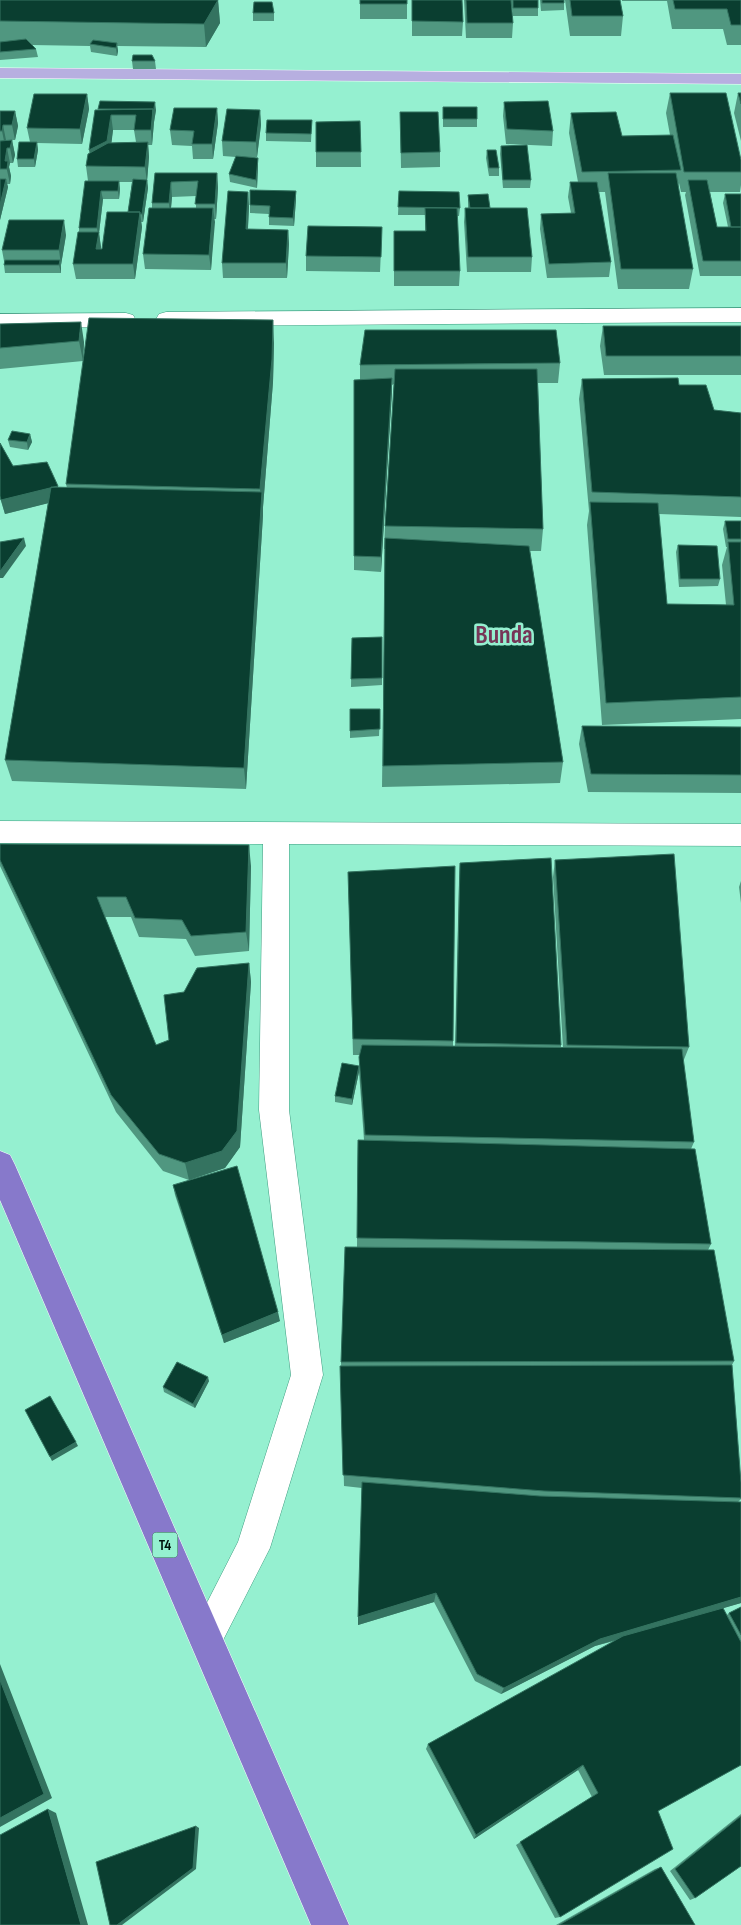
<svg xmlns="http://www.w3.org/2000/svg" width="741" height="1925" viewBox="0 0 741 1925" font-family="'Sofia Sans Condensed',sans-serif">
	<rect width="100%" height="100%" fill="#95f0d0"/>
	<g fill="none" stroke-linecap="round" stroke-linejoin="round">
		<defs>
			<path id="minor" d="M741,308V322L166,326L159,324L156,319L159,314L166,312Z
				M126,313L133,315L136,320L133,325L126,327L0,328V314Z
				M0,821L741,824V846L289,844V1110L323,1375L270,1548L218,1650L206,1655L194,1650L189,1638L238,1542L291,1375L259,1110L263,844L0,843Z"/>
			<path id="major" d="M0,68L741,74V84L0,78Z"/>
			<path id="highway" d="M0,1151L10,1155L15,1165L349,1925H311L0,1200Z"/>
		</defs>
		<use href="#minor" stroke="#3f9c80" stroke-width="1"/>
		<use href="#major" stroke="#fff" stroke-width="1"/>
		<use href="#highway" stroke="#fff" stroke-width="1"/>
		<use href="#minor" fill="#fff" fill-rule="evenodd"/>
		<use href="#major" fill="#b7afe0" fill-rule="evenodd"/>
		<use href="#highway" fill="#8779cb" fill-rule="evenodd"/>
	</g>
	<path fill="#509780" fill-rule="evenodd" d="M0,0H218L220,23L206,47L117,46L118,51L117,56L91,52L90,46L32,45L36,49L38,57L0,60Z
		M360,0H407V19H360Z
		M412,0H462L463,22L462,36H412Z
		M464,0H511L513,23L512,38H466Z
		M511,0H538V16H513Z
		M540,0H564V10L541,11Z
		M565,0H620L623,16L621,36H570Z
		M622,0H741V45H727L723,29H672L667,1H622Z
		M253,13H274V21H253Z
		M132,61H155L156,69H133Z
		M670,93L741,160V185L740,192H710L717,227H728L723,203L725,194H741V276H700L685,195L686,192H681L679,183L678,186L693,269L689,289H618L605,192H598L611,262L609,277L547,278L540,229L541,214L571,213L568,197L570,182H578L569,133L571,113L622,136L670,135L666,113Z
		M738,93H741V141L734,113Z
		M87,94L89,109L82,144L37,143L38,150L35,167H18L17,159L30,142L27,128Z
		M504,102L553,131L552,146L506,144L503,116Z
		M443,107L477,119V127H443Z
		M217,108L218,123L213,159H193L192,146L172,145L170,130Z
		M95,110H156L154,122L152,145H148L149,157L147,180L148,188L143,222H141L142,227L135,279H76L73,264L79,232V228L88,181L86,166L90,153ZM113,130H134L136,142L111,143ZM119,182H132L128,212L102,249H101L99,233L103,199H119L120,189Z
		M260,110L261,125L257,157H243L258,158V166L257,188L230,182L229,174L236,157L223,156L222,141Z
		M0,111H15L18,126L15,140H6V141L12,140L15,155L13,163H10L9,167L11,176L10,184H7L8,187L0,220Z
		M400,112L440,152V167L401,168Z
		M312,120L311,142L266,141V133Z
		M360,121L361,167H316V152Z
		M501,146L531,180L530,188H503L500,154Z
		M487,150L499,168V176H489L486,158Z
		M155,173H217L218,188L216,219H214L211,270L145,269L143,254L152,208V203ZM196,196V208H171L172,197Z
		M296,191V199L294,226L269,225V214L250,213V205Z
		M399,191L460,208L459,216H457L460,271L459,286H394V231H425V215H398Z
		M248,192L249,207L248,229L288,230L289,244L287,278H223L222,263Z
		M468,195L490,208L532,257L531,272H467L464,222L465,208H468Z
		M382,227L380,272L306,271V256Z
		M66,235L61,265V273H5L4,265V261L2,250Z
		M0,324L84,342L83,361L0,369Z
		M603,326H741V375H604L600,346Z
		M274,343L273,382L263,507V515L246,789L12,781L5,760L48,503L5,514L0,498V443L13,466L58,486V487L67,488L66,484Z
		M560,363L558,383H538L543,529L541,551H530L563,762L560,783L382,787L385,549H384L385,526L394,384L392,385L381,572L354,570V380H360V365Z
		M582,379L679,385L714,410L741,413V517L659,514L667,604L726,605L722,565L727,547H726L723,529L725,521H741V719L602,725L587,525L589,511L579,399Z
		M30,434L32,442L28,450L10,447L8,440Z
		M678,545L720,579L718,586L679,587L676,552Z
		M382,637V685L351,687L352,638Z
		M350,709H380L379,736L350,738Z
		M582,726L741,727V793L588,792L579,744Z
		M0,844L251,866L249,951L195,956L186,939L139,937L131,917H105L156,1045L169,1040L184,992L249,963L251,982L240,1147L225,1168L189,1180L163,1171L116,1112L0,866Z
		M555,860L689,1047L683,1062L694,1142L691,1149L711,1244L708,1250L734,1361L732,1365L741,1483V1499L738,1502L741,1503V1603L723,1608L727,1615L729,1613L741,1607V1765L658,1811L560,1917L555,1918L516,1845L592,1797L578,1770L474,1839L426,1749L428,1744L618,1640L595,1646L501,1694L475,1681L434,1602L358,1625L362,1488L344,1486L341,1362L357,1247L358,1140H364L359,1072L352,1105L335,1102V1096L359,1066V1055H353L348,872L453,1041V1046H455L459,880L460,863L561,1045V1048H563L553,877Z
		M741,881V903L739,887Z
		M173,1185L280,1321L224,1343L175,1195Z
		M209,1381L195,1408L164,1392L163,1387Z
		M741,1814V1866L695,1898L690,1900L670,1871Z
		M661,1867L695,1925H556L655,1869Z"/>
	<path fill="#347360" d="M218,0L220,23L206,47L204,24Z
		M117,43L118,51L117,56L116,48Z
		M87,94L89,109L82,144L80,129Z
		M155,102L156,110L154,122L152,145L151,130L153,109Z
		M217,108L218,123L213,159L212,144Z
		M260,110L261,125L257,157L256,142Z
		M15,111L18,126L15,140L12,125Z
		M111,115L113,130L110,156L92,165L89,150Z
		M3,125L6,140L5,146L2,131Z
		M12,140L15,155L13,163L10,148Z
		M37,142L38,150L35,167L34,159Z
		M148,142L149,157L147,182L145,167Z
		M7,148L10,163L9,167L11,176L10,184L5,161Z
		M258,158V166L257,188L256,180Z
		M217,173L218,188L216,219L215,204Z
		M6,179L8,187L0,220V205Z
		M147,180L148,188L143,222L142,214Z
		M119,181L120,189L119,199L118,191Z
		M171,182L172,197L170,218L169,203Z
		M101,191L103,199L99,233L101,247L98,264L96,249L98,235L97,228Z
		M296,191V199L294,226L293,218Z
		M248,192L249,207L247,244L246,229Z
		M213,208L215,222L211,270L209,255Z
		M140,212L142,227L135,279L133,264Z
		M64,220L66,235L61,265L59,250Z
		M288,230L289,244L287,278L286,263Z
		M60,260L61,268V273L59,265Z
		M273,320L274,343L273,382L263,507V515L246,789L244,768L261,499L260,489Z
		M81,322L84,342L83,361L79,341Z
		M392,378V393L381,572V557Z
		M30,434L32,442L28,450L27,442Z
		M58,486L61,500L5,514L1,500Z
		M24,538L26,546L3,578H0V571Z
		M249,845L251,866L249,951L246,932Z
		M249,963L251,982L240,1147L225,1168L189,1180L185,1163Z
		M359,1066V1072L352,1105V1099Z
		M278,1312L280,1321L224,1343L222,1335Z
		M208,1377L209,1381L195,1408L193,1404Z
		M76,1442L78,1446L52,1461L50,1457Z
		M436,1593L434,1602L358,1625V1617Z
		M741,1597V1603L595,1646L501,1694L504,1688L600,1639Z
		M0,1664L52,1798L0,1827Z
		M583,1765L578,1770L474,1839L476,1835Z
		M48,1809L56,1813L88,1925H81Z
		M196,1826L199,1828L196,1869L122,1925H117Z"/>
	<path fill="#0a3e30" stroke="#347360" d="M0,0H218L204,24L0,21Z
		M360,0H407V4H360Z
		M412,0H462L463,22L412,21Z
		M466,0H511L513,23H467Z
		M513,0H538V8H513Z
		M542,0H564V3H542Z
		M570,0H620L623,16H572Z
		M673,0H741V25H731L727,9H675Z
		M254,2H272L274,13H253Z
		M26,39L36,49L0,52V42Z
		M93,40L117,43L116,48L90,44Z
		M133,55H152L155,61H132Z
		M670,93H726L741,160V172H684Z
		M738,93H741V104Z
		M34,94H87L80,129L27,128Z
		M100,101L155,102L153,114V109H98Z
		M548,101L553,131L507,129L504,102Z
		M443,107H477V119H443Z
		M174,108H217L212,144H192L194,131L170,130Z
		M153,109L151,130H134L136,115H111L107,141L89,150L95,110Z
		M227,109L260,110L256,142L222,141Z
		M0,111H15L12,125H3L2,131H0Z
		M400,112H438L440,152L401,153Z
		M616,112L622,136L673,135L681,170L582,172L571,113Z
		M267,120H312L311,134L266,133Z
		M360,121L361,152H316V122Z
		M12,140L10,148H7L5,161H8L7,169H0V141Z
		M19,142H37L34,159H17Z
		M148,142L145,167L86,166L88,154L108,143Z
		M527,145L531,180H503L501,146Z
		M487,150H496L499,168H489Z
		M236,156L258,158L256,180L229,174Z
		M155,173H217L215,204H195L198,181L171,182L169,203H152Z
		M608,173H676L693,269H621Z
		M0,179H6L0,205Z
		M133,179L147,180L142,214H140V212H128Z
		M688,180H707L717,227H741V261H703Z
		M85,181H119L118,191H101L97,228H79Z
		M570,182H597L611,262L549,264L541,214L575,213Z
		M250,190L296,191L293,218L269,217L270,206L250,205Z
		M228,191L248,192L246,229L288,230L286,263H222Z
		M399,191L459,192L460,208L398,207Z
		M488,194L490,208H470L468,195Z
		M725,194H741V227H731Z
		M149,208H213L209,255L143,254Z
		M425,208H457L460,271H394V231H426Z
		M465,208H527L532,257H468Z
		M107,212H140L133,264H73L78,232H99L96,249H102Z
		M9,220H64L59,250H2Z
		M308,226L382,227L381,257L306,256Z
		M5,260H60L59,265H4Z
		M89,318L273,320L272,359L260,489L66,484Z
		M81,322L79,341L0,348V324Z
		M603,326H741V356H606Z
		M365,330H556L560,363L360,365Z
		M395,369H537L543,529L385,526Z
		M392,378L381,557L354,556V380Z
		M678,378L679,385H706L714,410L741,413V497L592,492L582,379Z
		M12,431L30,434L27,442L8,440Z
		M0,443L13,466L47,462L58,486L1,500L0,496Z
		M51,487L262,492L244,768L5,760Z
		M590,502L658,503L667,604L734,605L728,542H741V697L606,703Z
		M725,521H741V539H728Z
		M24,538L1,570L0,571V542Z
		M385,538L529,546L563,762L383,766Z
		M678,545L717,546L720,579H680Z
		M382,637V678L351,679L352,638Z
		M350,709H380V729L350,731Z
		M582,726L741,727V775L591,774Z
		M0,844L249,845L246,932L191,936L182,920L135,918L126,897H97L156,1045L169,1040L164,995L184,992L197,968L249,963L237,1131L222,1151L185,1163L159,1154L111,1095L0,860Z
		M674,854L689,1047L567,1045L555,860Z
		M551,858L561,1045L456,1043L460,863Z
		M455,866L453,1041L353,1039L348,872Z
		M362,1045L682,1049L694,1142L365,1135L359,1057Z
		M342,1063L359,1066L352,1099L335,1096Z
		M358,1140L695,1149L711,1244L357,1238Z
		M237,1166L278,1312L222,1335L173,1185Z
		M345,1247L714,1250L734,1361L341,1362Z
		M177,1362L208,1377L193,1404L163,1387Z
		M732,1365L741,1483V1498L544,1491L343,1475L340,1366Z
		M50,1396L76,1442L50,1457L25,1410Z
		M362,1482L540,1496L741,1502V1597L600,1639L504,1688L477,1674L436,1593L358,1617Z
		M741,1607V1635L729,1613Z
		M723,1608L741,1642V1765L658,1811L673,1849L560,1917L520,1842L598,1793L583,1765L476,1835L428,1744L623,1636Z
		M0,1680L44,1794L0,1818Z
		M48,1809L81,1925H0V1835Z
		M741,1816V1866L695,1898L675,1869Z
		M196,1826L193,1868L117,1925H110L96,1862Z
		M661,1867L695,1925H559Z"/>
	<g text-anchor="middle" dominant-baseline="central" stroke-width="5" stroke-linejoin="round" paint-order="stroke">
		<rect fill="#95f0d0" stroke="#2d5647" stroke-width="1" x="152.5" y="1532.5" width="25" height="25" rx="4"/>
		<g font-size="15" font-weight="bold" fill="#00140c">
			<text x="165" y="1545">T4</text>
		</g>
		<g font-size="26" font-weight="bold" fill="#763557" stroke="#95f0d0">
			<text x="504" y="635">Bunda</text>
		</g>
	</g>
</svg>
